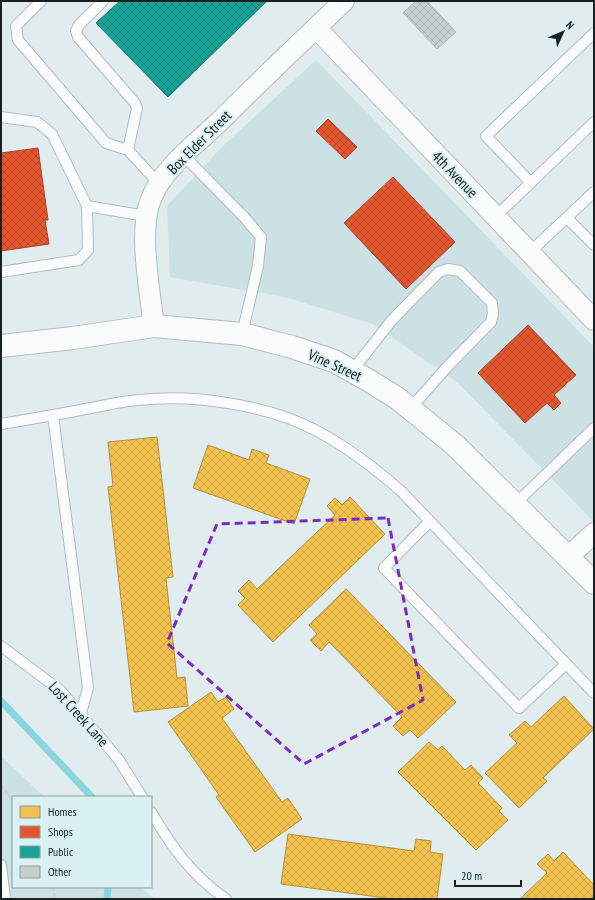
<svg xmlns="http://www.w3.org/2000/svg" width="595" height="900" viewBox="0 0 595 900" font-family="'PT Sans Narrow',sans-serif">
	<defs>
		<pattern id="homes-cross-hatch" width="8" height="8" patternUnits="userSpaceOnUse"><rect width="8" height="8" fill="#f2c14e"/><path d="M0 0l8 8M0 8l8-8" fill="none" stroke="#cfa644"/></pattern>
		<pattern id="shops-cross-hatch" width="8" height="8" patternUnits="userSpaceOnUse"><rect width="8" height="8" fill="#e4572e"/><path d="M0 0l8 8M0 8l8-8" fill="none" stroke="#b84827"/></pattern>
		<pattern id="public-cross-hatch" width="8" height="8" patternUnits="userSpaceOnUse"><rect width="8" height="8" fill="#17a398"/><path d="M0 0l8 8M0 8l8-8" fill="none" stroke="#14847c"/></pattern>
		<pattern id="building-cross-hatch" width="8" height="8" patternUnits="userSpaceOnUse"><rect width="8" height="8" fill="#c7d0d1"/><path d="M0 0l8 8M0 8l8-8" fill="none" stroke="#aab2b3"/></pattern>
	</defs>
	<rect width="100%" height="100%" fill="#e0eced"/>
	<path fill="#cbe1e3" d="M316,60L594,347V522L458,383L373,324L285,297L170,277L167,206L221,148Z
		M1,756L44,797H13V887H139L155,899H1Z"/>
	<path fill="url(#homes-cross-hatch)" stroke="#b19140" d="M157,437L173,577L166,578L177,678L185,677L188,706L134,712L108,487L113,486L108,442Z
		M208,445L249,460L252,449L269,455L266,463L310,479L294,524L193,488Z
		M350,497L385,534L273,642L238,605L245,598L238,591L249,580L257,589L335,515L327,506L335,498L342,505Z
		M346,589L456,702L418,738L410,730L403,736L393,726L402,717L329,642L321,651L310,640L317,634L309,625Z
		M211,692L218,702L226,697L234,709L222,718L282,802L288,798L302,819L255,852L216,797L219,795L168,722Z
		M564,696L594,729L543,778L547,781L519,808L485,773L517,743L509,735L525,721L531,727Z
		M429,742L438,750L442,746L465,770L471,765L483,778L478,783L502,808L499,811L508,820L476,850L398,772Z
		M288,834L414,851L416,839L431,841L430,852L443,854L437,899H393L281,884Z
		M563,852L594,885V896L591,899H520L547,873L537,864L548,854L554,861Z"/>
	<path fill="url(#shops-cross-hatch)" stroke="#a7462a" d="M328,119L357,147L345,159L316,131Z
		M38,148L48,220H45L49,244L1,251V153Z
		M393,177L455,242L406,289L344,223Z
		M528,325L576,375L554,395L561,403L554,410L547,403L525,423L478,373Z"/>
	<path fill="url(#public-cross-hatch)" stroke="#177c74" d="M120,1H267L168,97L96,23Z"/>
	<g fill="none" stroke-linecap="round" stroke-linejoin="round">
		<path stroke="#89d6de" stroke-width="7" d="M1,701L92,797
			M107,899L108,887"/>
	</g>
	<path fill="url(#building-cross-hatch)" stroke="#b1babc" d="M416,1H427L456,32L437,49L403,13Z"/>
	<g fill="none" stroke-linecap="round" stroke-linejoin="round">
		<defs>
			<path id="service" d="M41,1L16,26L18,40L106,143L128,150L159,184
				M103,1L79,25L76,31L78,37L135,103L137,108L128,150
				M1,117L37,122L52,134L87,206L146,216
				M184,156L244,217L261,237L258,266L242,334
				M531,183L486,136L594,33
				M495,217L594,122
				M567,218L594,245
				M530,252L594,192
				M1,272L79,260L88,250L87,206
				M352,371L392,320L439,272L448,269L460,271L492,303L493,314L491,322L447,367L410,409
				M53,415L88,688L81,713
				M1,424C31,419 61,414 91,408C107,405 123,401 139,400C194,394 270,405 319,432C350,449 376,469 402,492L594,693
				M514,505L594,428
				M429,522L384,568L519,708L566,664
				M1,646L61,691L119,760L142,797
				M151,812C172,847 191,875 226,899
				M1,865L5,899"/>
			<path id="minor" d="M316,28L594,320
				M154,326C150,292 138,230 151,199C163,168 196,144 219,122C260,81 302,41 344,1
				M568,557L594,533"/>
			<path id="tertiary" d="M1,346L73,338L154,326L242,334L292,347L334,361L368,380L397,398L455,445L594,583"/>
		</defs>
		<use href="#service" stroke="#b2bcbd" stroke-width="12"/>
		<use href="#minor" stroke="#b2bcbd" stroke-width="22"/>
		<use href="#tertiary" stroke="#b2bcbd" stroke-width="24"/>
		<path stroke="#cdd1d2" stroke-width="2.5" stroke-dasharray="4 2" stroke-linecap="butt" d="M1,785L13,800
			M53,887L55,899"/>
		<use href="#service" stroke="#fafcfc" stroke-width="10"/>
		<use href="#minor" stroke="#fafcfc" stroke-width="20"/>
		<use href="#tertiary" stroke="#fafcfc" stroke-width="22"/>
	</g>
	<path fill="none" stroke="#7b2cbf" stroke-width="3" stroke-dasharray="8 5" stroke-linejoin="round" d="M388,518L423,700L304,764L167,643L217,524Z"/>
	<g text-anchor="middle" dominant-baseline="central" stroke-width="4" stroke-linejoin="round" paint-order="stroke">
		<g font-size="15" fill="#182021" stroke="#daf1f3">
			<text transform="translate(199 142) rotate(-45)">Box Elder Street</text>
			<text transform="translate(455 174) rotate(46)">4th Avenue</text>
			<text transform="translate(335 365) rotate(24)">Vine Street</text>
			<text transform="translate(79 714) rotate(48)">Lost Creek Lane</text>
		</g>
	</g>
	<rect width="595" height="900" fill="none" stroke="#182021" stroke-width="4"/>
	<rect x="12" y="796" width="140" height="92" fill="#daf1f3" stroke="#8c9d9f"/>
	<rect x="20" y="806" width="20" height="12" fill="#f2c14e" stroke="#8c9d9f"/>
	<text x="48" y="816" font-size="12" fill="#182021">Homes</text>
	<rect x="20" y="826" width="20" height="12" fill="#e4572e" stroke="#8c9d9f"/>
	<text x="48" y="836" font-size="12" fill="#182021">Shops</text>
	<rect x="20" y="846" width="20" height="12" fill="#17a398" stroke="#8c9d9f"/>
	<text x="48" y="856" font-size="12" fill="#182021">Public</text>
	<rect x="20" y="866" width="20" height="12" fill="#c7d0d1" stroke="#8c9d9f"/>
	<text x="48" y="876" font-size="12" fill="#182021">Other</text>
	<g transform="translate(563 32) rotate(46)" stroke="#daf1f3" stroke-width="3" paint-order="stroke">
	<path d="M0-3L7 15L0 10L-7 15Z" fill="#182021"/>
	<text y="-6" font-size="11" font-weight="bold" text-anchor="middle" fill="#182021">N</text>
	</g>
	<path d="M455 880v6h66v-6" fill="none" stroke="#182021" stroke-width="2"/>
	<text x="461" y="880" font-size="12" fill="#182021" stroke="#daf1f3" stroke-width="3" paint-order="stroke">20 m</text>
</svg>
